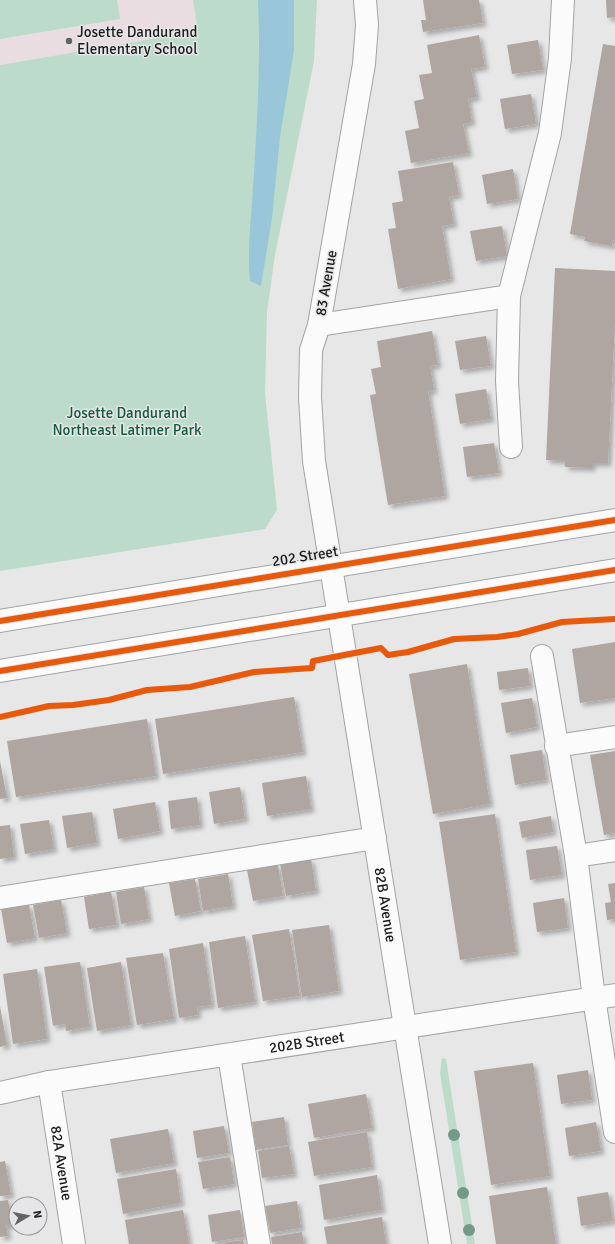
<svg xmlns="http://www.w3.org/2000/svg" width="615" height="1244" viewBox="0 0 615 1244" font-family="Signika,sans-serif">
	<defs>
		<filter id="shadow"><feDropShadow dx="3.5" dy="3.5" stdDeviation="2" flood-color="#0004"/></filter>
	</defs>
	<rect width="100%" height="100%" fill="#e7e7e7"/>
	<path fill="#eadde2" d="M0,0H193L198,31L0,65Z"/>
	<path fill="#bcdbca" d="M0,0H117L120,19L0,39Z
		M193,0H317L314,61L275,255L267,312L265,393L277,510L265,529L0,571V65L198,31Z
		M442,1058L446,1059L475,1244H467L440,1073Z"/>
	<path fill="#9ac6d9" d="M258,0H294V50L280,137L272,218L261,286L250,281C247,250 251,220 253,188C257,125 261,62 258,0Z"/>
	<path fill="#afa5a1" filter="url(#shadow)" d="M423,0H479L483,23L423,32L421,20H426Z
		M606,0H615V17L607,18Z
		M479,35L485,67L471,69L477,97L468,99L472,122L463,124L469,153L411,163L405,131L419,128L414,101L424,99L419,75L432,73L427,45Z
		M538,40L543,70L512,74L507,45Z
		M603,44L615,46V241L613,240L612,246L584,241L585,237L570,234Z
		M531,94L536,124L505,129L500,99Z
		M453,162L459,195L449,197L454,224L442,226L451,279L398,289L388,229L396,228L392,203L403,201L398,171Z
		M513,169L518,199L487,204L482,175Z
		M502,226L507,256L476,261L470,231Z
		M555,268L615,271V322L608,463H592V468L565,467V461L546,460Z
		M432,331L438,365L430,366L434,390L428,391L445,496L388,505L370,395L376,394L371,369L381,367L377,341Z
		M486,336L491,366L460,370L455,341Z
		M486,389L491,419L460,424L455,394Z
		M494,443L499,473L467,477L463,447Z
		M615,642V698L580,703L572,649Z
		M467,664L490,804L433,814L409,674Z
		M528,668L530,686L499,690L497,672Z
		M294,697L303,752L163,774L155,719Z
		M532,698L537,727L506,733L501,703Z
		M147,719L156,776L16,797L7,741Z
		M542,750L546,780L515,785L510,755Z
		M615,751V833L604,835L590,755Z
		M0,761L7,798L0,799Z
		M306,776L311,809L267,816L262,783Z
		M240,787L245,819L214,824L209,792Z
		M197,797L200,825L171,829L168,801Z
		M155,802L160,831L118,839L113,809Z
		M92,812L97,843L67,848L62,816Z
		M495,814L516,952L460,960L439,822Z
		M551,816L553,832L522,838L519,822Z
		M49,820L54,849L25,854L20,824Z
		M10,825L14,857L0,859V826Z
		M557,846L562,875L530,880L526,850Z
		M311,859L316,891L286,896L280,864Z
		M278,865L283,896L253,901L247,870Z
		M228,874L233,906L203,911L198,879Z
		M195,879L201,911L175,916L169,883Z
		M615,883V922H614V919L607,920L605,903L611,902L608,884Z
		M144,887L149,919L121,924L116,892Z
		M111,892L117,925L89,929L84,897Z
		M564,898L568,928L537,932L533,903Z
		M61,900L67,933L39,938L33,905Z
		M29,905L35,938L7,943L1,909Z
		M329,925L339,991L302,997L292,930Z
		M289,929L300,996L263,1001L252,935Z
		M245,936L255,1002L218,1008L209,942Z
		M203,943L212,1005L197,1007L198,1015L179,1018L169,949Z
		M163,953L174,1019L137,1025L126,958Z
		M80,962L90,1027L66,1031L65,1024L53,1026L44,967Z
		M121,962L131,1025L97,1031L87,968Z
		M37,969L47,1039L13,1044L3,974Z
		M0,1006L7,1045L0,1047Z
		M533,1063L550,1176L491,1185L474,1071Z
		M588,1070L592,1100L561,1104L557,1075Z
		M366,1094L372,1128L314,1138L308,1104Z
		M284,1117L288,1145L256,1150L252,1122Z
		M596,1122L601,1151L569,1156L565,1128Z
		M224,1126L229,1153L197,1158L193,1131Z
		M168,1129L174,1163L116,1173L110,1139Z
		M367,1132L372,1167L314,1176L308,1142Z
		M289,1146L294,1174L262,1178L258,1151Z
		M230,1157L234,1184L203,1189L198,1162Z
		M5,1161L11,1195L0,1196V1162Z
		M176,1169L181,1203L123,1214L117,1179Z
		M377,1175L382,1210L324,1220L319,1185Z
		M547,1187L556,1244H496L489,1196Z
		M608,1192L613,1221L581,1226L577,1197Z
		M8,1200L13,1224L6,1225L8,1236L0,1237V1201Z
		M297,1201L301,1228L270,1233L265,1206Z
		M183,1210L189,1244H129L125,1220Z
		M240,1210L244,1237L212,1242L208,1215Z
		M382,1217L386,1244H327L324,1227Z
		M302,1232L304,1244H272L271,1237Z
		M243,1240L244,1244H221V1243Z"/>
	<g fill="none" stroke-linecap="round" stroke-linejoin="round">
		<defs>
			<g id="minor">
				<path id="s1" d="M365,0L367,25L364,64L319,325L311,350L310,397L314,461L440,1244"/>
				<path d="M319,325L509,296"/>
				<path d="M511,447L507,381L509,296L550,133L560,58L563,0"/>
				<path d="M542,656L576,856L594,998L615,1132"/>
				<path d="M556,746L615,737"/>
				<path d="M576,856L615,850"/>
				<path d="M0,898L375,838"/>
				<path d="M229,1055L259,1244"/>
				<path id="s2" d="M49,1082L74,1244"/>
				<path id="s3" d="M0,1093L49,1082L615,995"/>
			</g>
			<path id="major" d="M0,621L615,520
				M0,671L615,570"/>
		</defs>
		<use href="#minor" stroke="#a3a3a4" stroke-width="24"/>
		<use href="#major" stroke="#a3a3a4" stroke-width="24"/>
		<use href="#minor" stroke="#fbfbfb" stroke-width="22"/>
		<use href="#major" stroke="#fbfbfb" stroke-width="22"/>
		<defs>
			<path id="cycleway" d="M0,621L615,520
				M0,671L615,570
				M0,717L49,706L73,705L109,700L147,690L190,687L254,672L312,668L313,661L381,648L388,655L408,652L454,639L497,637L518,634L562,622L615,619"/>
		</defs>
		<use href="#cycleway" stroke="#e6e6e8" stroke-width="8"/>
		<use href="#cycleway" stroke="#e8590c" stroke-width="6"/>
	</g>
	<g fill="#72998a">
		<circle cx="454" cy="1135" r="6"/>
		<circle cx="463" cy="1193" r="6"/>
		<circle cx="469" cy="1230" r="6"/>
	</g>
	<circle fill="#636364" stroke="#e6e6e8" stroke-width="1.5" cx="69" cy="41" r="4"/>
	<g text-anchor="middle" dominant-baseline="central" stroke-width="3" stroke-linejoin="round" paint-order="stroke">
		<g font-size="15" fill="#1c1c1d" stroke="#e6e6e8" text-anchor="start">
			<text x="77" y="32">Josette Dandurand<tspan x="77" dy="17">Elementary School</tspan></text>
		</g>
		<g font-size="15" fill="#1c1c1d" stroke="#e6e6e8">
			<text transform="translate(326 283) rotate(-80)">83 Avenue</text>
			<text transform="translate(305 556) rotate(-9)">202 Street</text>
			<text stroke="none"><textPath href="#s1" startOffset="916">82B Avenue</textPath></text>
			<text stroke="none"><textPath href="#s3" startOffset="311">202B Street</textPath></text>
			<text stroke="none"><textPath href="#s2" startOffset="82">82A Avenue</textPath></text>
		</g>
		<g font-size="15" fill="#125a3d" stroke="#e6e6e8">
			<text x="127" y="413">Josette Dandurand<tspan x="127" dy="17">Northeast Latimer Park</tspan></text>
		</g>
	</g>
	<g transform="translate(28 1216) rotate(80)"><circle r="19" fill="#e6e6e8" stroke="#959597"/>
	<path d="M0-3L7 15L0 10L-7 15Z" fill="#636364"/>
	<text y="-6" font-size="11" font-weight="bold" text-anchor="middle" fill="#1c1c1d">N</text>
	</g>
</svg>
